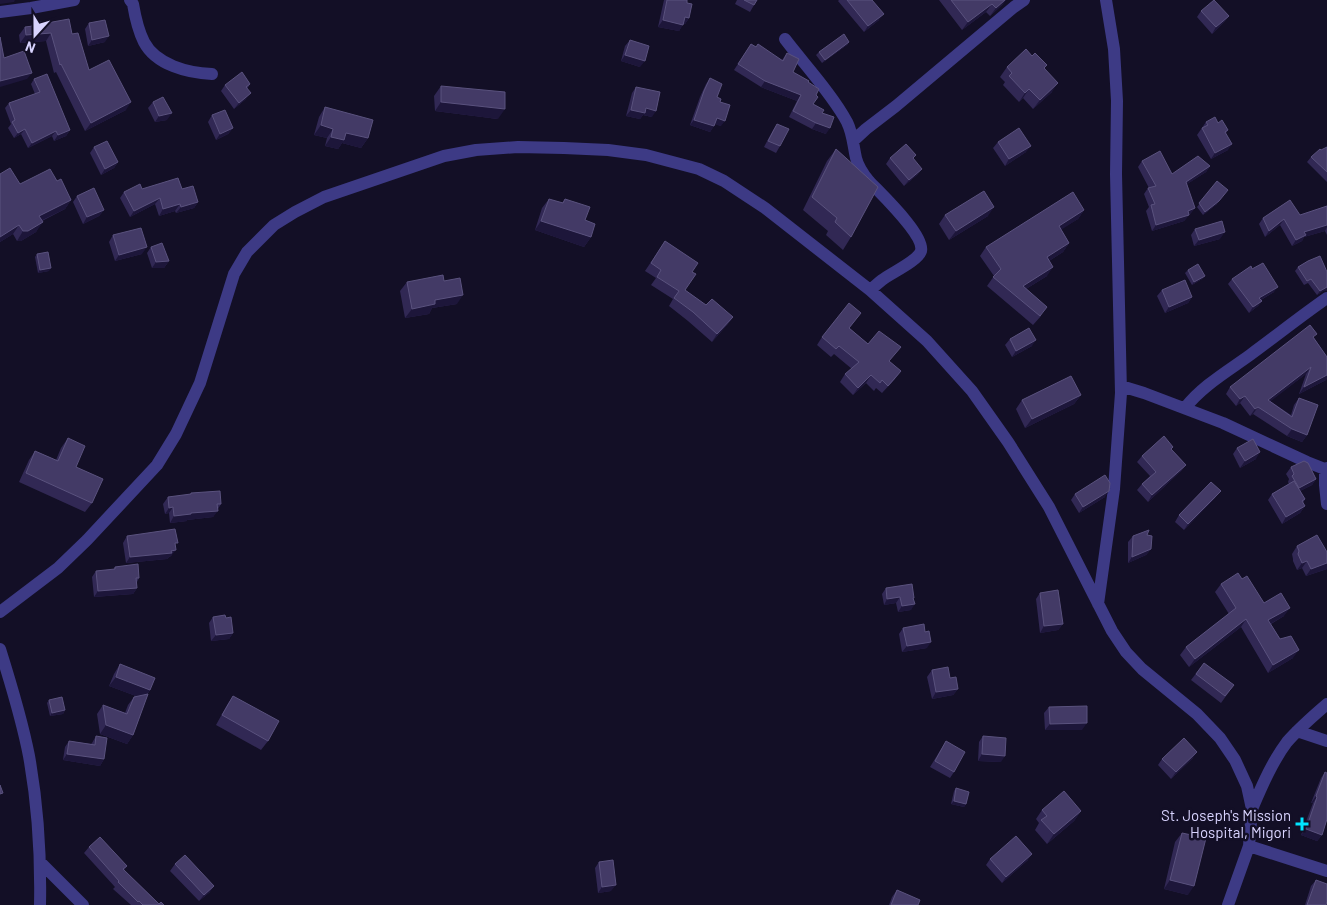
<svg xmlns="http://www.w3.org/2000/svg" width="1327" height="905" viewBox="0 0 1327 905" font-family="Barlow,sans-serif">
	<rect width="100%" height="100%" fill="#130f26"/>
	<g fill="none" stroke-linecap="round" stroke-linejoin="round">
		<path stroke="#3d3a85" stroke-width="12" d="M130,0L133,4C135,16 138,30 144,42C156,65 188,73 212,74
			M0,12L31,8L74,0
			M785,39C804,64 832,94 847,122C853,134 853,145 856,158C858,166 864,175 869,181C880,193 925,235 921,251C918,261 891,273 882,280C878,283 874,287 870,290
			M853,141L866,129L896,106L1014,7L1024,0
			M1121,386L1144,393L1223,423L1307,462L1327,470
			M1185,408C1202,386 1228,371 1250,355C1276,336 1301,316 1327,298
			M1327,468L1325,469V485L1327,504
			M1098,604L1114,489L1121,393L1116,174L1117,101L1114,49L1106,0
			M0,612L58,568L87,540L157,465L176,434L200,383L234,274L247,252L274,225L295,212L324,197L444,156L476,150L518,147L564,148L608,150L646,155L699,169L724,181L765,208L870,290L927,341L972,391L1008,442L1049,507L1112,631L1126,652L1142,669L1197,714L1220,738L1235,760L1247,786L1252,809L1249,846L1228,905
			M0,649C11,684 22,720 29,756C38,806 41,855 40,905
			M1297,731L1327,741
			M1252,809C1262,786 1272,762 1287,742C1299,728 1313,716 1327,704
			M1249,846L1327,871
			M41,863L83,905"/>
	</g>
	<path fill="#312854" d="M664,0H687V3L689,18L685,24H683L679,31L658,27Z
		M737,0H757L750,12L735,4Z
		M839,0H872L879,20L864,32L838,1Z
		M939,0H1006L1002,5L990,16L986,12L962,30Z
		M1201,11L1229,16L1224,22L1212,34L1197,17Z
		M33,23H47L72,34L89,70L126,110L85,131L56,72L54,73L46,41L20,43L19,35L25,27H30Z
		M89,23L105,42L88,46L85,29Z
		M630,40L640,67L621,61L625,46Z
		M849,42L847,45L822,63L816,55L819,52Z
		M751,44L782,60L787,53L793,72L808,82L816,95L813,104L822,113L826,134L812,129L789,117L797,101L761,87L734,70Z
		M1007,67L1045,68L1052,92L1033,109L1023,98L1019,102L1003,85L1005,82L1000,77Z
		M710,78L717,97L720,102L721,126L715,124L710,132L690,125L700,97L706,84Z
		M34,79L70,130L66,136L54,141L52,136L28,148L21,134L14,138L8,128L11,124L5,108L9,103L35,94L31,84Z
		M250,84L247,89L246,99L234,109L221,91L225,85Z
		M441,86L498,119L435,111L434,96Z
		M636,87L652,117L643,115L640,119L626,116L632,93Z
		M153,102L167,120L155,122L148,108Z
		M325,107L368,138L361,148L342,143L338,149L325,146L327,138L314,135L319,117Z
		M212,115L233,128L228,134L216,140L208,122Z
		M1206,122L1218,123L1228,130L1226,133L1228,150L1211,159L1197,135Z
		M777,124L780,146L776,153L764,147L773,130Z
		M998,142L1026,152L1005,166L993,148Z
		M94,147L118,162L114,168L101,175L90,153Z
		M1327,147V182L1307,162L1311,157Z
		M836,149L851,237L843,250L826,235L828,231L803,210L827,161Z
		M890,158L922,169L917,175L904,186L886,164Z
		M1142,161L1172,174L1210,166L1206,172L1187,184L1195,208L1184,221L1152,231L1146,211L1149,207L1144,194L1148,188H1149L1138,167Z
		M0,174L20,184L57,181L71,200L65,209L42,221L36,232L21,241H17L13,234L0,242Z
		M1217,181V204L1203,215L1197,207Z
		M142,189H182L198,202L194,208L176,213L175,211L159,216L155,204L130,217L120,198L124,192Z
		M77,196L104,210L99,216L83,224L73,202Z
		M549,199L562,203L565,199L591,237L584,247L535,230L542,208Z
		M1327,206V235L1325,231L1304,237L1302,241L1292,246L1280,225L1265,237L1259,224L1263,218L1300,215Z
		M1084,210L1078,219L1061,229L1069,243L1063,252L1049,261L1047,276L1026,289L1041,316L1033,325L987,286L994,276L980,256L986,247Z
		M945,215L988,216L949,240L939,224Z
		M1195,229L1220,239L1194,246L1191,235Z
		M113,235L142,254L115,261L109,242Z
		M665,241L692,272L685,290L706,305L733,317L727,325L712,342L688,321L669,306L673,299L651,285L656,278L645,271Z
		M151,247L169,261L164,268H152L147,253Z
		M37,254L49,271L38,273L35,257Z
		M1308,261L1323,291L1317,295L1308,283L1304,285L1295,271L1298,267Z
		M1188,270L1205,276L1202,279L1192,285L1185,273Z
		M1232,279L1274,292L1261,300L1262,301L1258,306L1249,313L1228,284Z
		M444,281L457,304L432,308L429,314L405,318L400,291L407,282Z
		M1162,290L1192,297L1188,303L1165,313L1157,296Z
		M861,313L849,328L901,371L895,379L882,393L876,388L874,391L866,383L853,395L840,382L845,374L852,369L834,354L831,357L817,345L822,337Z
		M1314,338L1327,357V378L1326,380L1299,394L1306,374L1270,401L1291,415L1294,405L1299,398L1307,435L1302,442L1287,436L1253,414L1250,416L1240,403L1236,406L1226,394L1230,387Z
		M1010,339L1032,346L1012,357L1005,345Z
		M1081,395L1074,404L1025,428L1016,409L1022,400Z
		M68,438L76,467L92,503L85,512L19,482L29,460L35,451L56,460L61,448Z
		M1237,448L1256,459L1240,468L1233,454Z
		M1171,449L1186,465L1181,471L1148,502L1137,490L1142,484L1150,476L1137,462L1142,456Z
		M1291,467L1316,479L1312,485L1300,491L1305,499L1303,503L1305,506L1300,513L1282,524L1268,500L1272,494L1289,484L1288,482L1289,479L1286,474Z
		M191,493L221,504L213,517L187,520V521L170,523L169,513L165,514L163,504L168,497L190,495Z
		M1075,494L1105,497L1079,513L1071,500Z
		M1216,497L1184,530L1175,522L1179,515Z
		M1147,535L1151,549L1146,555L1128,563V542L1133,536Z
		M127,536L175,547L171,556L169,557L167,559L126,563L123,543Z
		M1297,546L1327,552V570V569L1306,576L1302,568L1297,570L1293,561V559L1292,554Z
		M115,567L139,578L137,582V588L133,594L94,597L92,577L96,571L113,570Z
		M1242,579L1264,603L1284,616L1271,624L1280,639L1293,658L1268,673L1241,627L1189,667L1180,655L1186,647L1229,614L1215,592L1221,584Z
		M886,588L914,599L911,610L898,612L896,603L884,605L882,594Z
		M1040,593L1063,624L1058,630L1040,633L1036,599Z
		M213,617L226,618L233,633L229,639L211,641L209,623Z
		M903,628L925,632L927,648L902,652L899,634Z
		M1204,663L1234,685L1221,703L1191,680Z
		M120,664L150,690L147,695L133,735L127,744L100,734L97,714L103,705L125,713L128,705L134,697L136,696L109,686L114,674Z
		M932,670L950,678L958,689L953,695L932,699L927,677Z
		M233,696L268,741L261,750L216,725L227,705Z
		M49,700L65,710L63,714L50,716L47,703Z
		M1049,707L1082,730H1045L1044,713Z
		M96,736L104,759L100,766L63,760L65,747L69,741L91,744L92,743Z
		M983,736L1001,762L978,761L979,742Z
		M946,741L954,772L950,778L930,767Z
		M1193,758L1171,779L1158,765L1162,759Z
		M1325,772L1322,835L1317,841L1301,835L1313,803H1311L1321,778Z
		M956,788L966,804L964,807L951,804L954,791Z
		M1042,810L1081,811L1074,821L1047,844L1035,830L1039,823L1036,819Z
		M1182,833L1188,895L1164,889L1175,842Z
		M89,847L127,866L124,870L159,904L164,905H131L113,889L115,887L84,853Z
		M990,859L1028,860L1002,883L986,865Z
		M599,862L611,891L598,893L595,868Z
		M175,864L210,892L199,901L170,871Z
		M1316,880L1326,905H1305L1311,886Z
		M897,890L918,905H889L892,897Z"/>
	<path fill="#1d163a" d="M0,0H15L14,2L0,4Z
		M1005,0H1006L1002,5L990,16L996,8Z
		M992,4L986,12L962,30L968,22Z
		M884,14L879,20L864,32L868,26Z
		M1229,16L1224,22L1212,34L1216,27Z
		M685,17L689,18L685,24L680,23Z
		M663,20L683,25L679,31L658,27Z
		M51,33L46,41L20,43L26,35Z
		M109,36L105,42L88,46L92,40Z
		M849,42L847,45L822,63L825,60Z
		M625,55L645,61L640,67L621,61Z
		M32,73L27,79L0,87V81Z
		M765,81L801,95L797,101L761,87Z
		M1058,83L1052,92L1033,109L1040,100Z
		M1029,89L1023,98L1019,102L1025,93Z
		M251,93L246,99L234,109L239,103Z
		M131,102L126,110L85,131L91,123Z
		M441,102L505,109L498,119L435,111Z
		M646,108L656,111L652,117L643,115L640,119L626,116L631,110Z
		M172,113L167,120L155,122L159,116Z
		M717,118L725,121L721,126L713,124Z
		M694,120L714,126L710,132L690,125Z
		M816,123L830,128L826,134L812,129Z
		M321,125L333,129L327,138L314,135Z
		M233,128L228,134L216,140L220,134Z
		M25,129L21,134L14,138L18,133Z
		M70,130L66,136L54,141L58,135Z
		M56,131L52,136L28,148L32,143Z
		M346,133L368,138L361,148L342,143L338,149L325,146L331,137Z
		M1232,144L1228,150L1211,159L1215,153Z
		M1031,146L1026,152L1005,166L1009,159Z
		M118,162L114,168L101,175L105,169Z
		M1210,166L1206,172L1181,188L1186,182Z
		M922,169L917,175L904,186L909,180Z
		M1228,190L1217,204L1203,215L1205,212Z
		M160,198L155,204L130,217L134,211Z
		M71,200L65,209L32,225L39,216Z
		M198,202L194,208L176,213L181,207Z
		M180,204L175,211L159,216L163,209Z
		M994,207L988,216L949,240L956,231Z
		M1195,208L1184,221L1152,231L1156,225Z
		M104,210L99,216L83,224L87,217Z
		M1084,210L1078,219L1053,235L1059,226Z
		M1284,219L1280,225L1265,237L1269,231Z
		M541,221L591,237L584,247L535,230Z
		M43,222L36,232L21,241H17L23,231Z
		M19,225L13,234L0,242V237Z
		M1327,225V227L1325,231L1304,237L1302,241L1292,246L1296,240L1304,232Z
		M1225,232L1220,239L1194,246L1199,240Z
		M1069,243L1063,252L1041,266L1047,257Z
		M147,247L142,254L115,261L119,255Z
		M169,261L164,268H152L156,262Z
		M1053,267L1047,276L1016,295L1023,286Z
		M51,268L49,271L38,273L40,270Z
		M1205,276L1202,279L1192,285L1194,282Z
		M1278,287L1274,292L1255,303L1259,298Z
		M1326,287H1327V291H1323L1317,295L1320,291Z
		M463,295L457,304L432,308L429,314L405,318L412,309L435,300Z
		M1192,297L1188,303L1165,313L1169,307Z
		M1262,301L1258,306L1249,313L1253,307Z
		M733,317L727,325L712,342L717,334Z
		M1036,340L1032,346L1012,357L1016,351Z
		M1311,367L1306,374L1263,407L1268,400Z
		M871,375L866,383L853,395L858,388Z
		M1327,375V378L1326,380L1299,394L1304,387Z
		M1081,395L1074,404L1025,428L1032,419Z
		M1245,396L1240,403L1236,406L1240,399Z
		M1258,407L1253,414L1250,416L1255,409Z
		M1292,429L1307,435L1302,442L1287,436Z
		M1260,452L1256,459L1240,468L1245,461Z
		M1186,465L1181,471L1148,502L1152,495Z
		M1316,479L1312,485L1294,494L1299,488Z
		M1109,491L1105,497L1079,513L1083,507Z
		M1221,491L1216,497L1184,530L1188,524Z
		M1305,506L1300,513L1282,524L1286,517Z
		M173,507L169,513L165,514L169,508Z
		M218,511L213,517L187,520V521L170,523L174,516L191,513Z
		M1151,549L1146,555L1128,563L1132,557Z
		M176,550L171,556L169,557L167,559L126,563L130,557Z
		M1307,561L1302,568L1297,570L1302,563Z
		M1327,563V569L1306,576L1311,569Z
		M137,588L133,594L94,597L98,591Z
		M900,597L896,603L884,605L887,599Z
		M915,604L911,610L898,612L902,606Z
		M1290,608L1284,616L1263,628L1268,620Z
		M1246,619L1241,627L1189,667L1195,659Z
		M1063,624L1058,630L1040,633L1044,626Z
		M233,633L229,639L211,641L216,635Z
		M931,642L927,648L902,652L907,646Z
		M1299,650L1293,658L1268,673L1273,665Z
		M116,677L150,690L144,699L109,686Z
		M958,689L953,695L932,699L936,692Z
		M65,710L63,714L50,716L52,713Z
		M1087,723L1082,730H1045L1050,724Z
		M106,725L133,735L127,744L100,734Z
		M1197,752L1193,758L1171,779L1176,772Z
		M67,754L104,759L100,766L63,760Z
		M982,754L1005,756L1001,762L978,761Z
		M1316,796L1317,797L1313,803H1311Z
		M954,801L966,804L964,807L951,804Z
		M1081,811L1074,821L1047,844L1054,834Z
		M1306,829L1322,835L1317,841L1301,835Z
		M1032,854L1028,860L1002,883L1006,877Z
		M1170,880L1194,886L1188,895L1164,889Z
		M616,885L611,891L598,893L602,887Z
		M214,886L210,892L199,901L204,895Z"/>
	<path fill="#433a66" stroke="#5a527e" d="M667,0H687V3L692,4L689,18L685,17L683,25L663,20Z
		M744,0H757L754,5Z
		M847,0H872L884,14L868,26Z
		M951,0H1005L996,8L992,4L968,22Z
		M1214,0L1229,16L1216,27L1201,11Z
		M69,19L72,34L78,33L89,70L109,60L131,102L91,123L61,64L60,65L51,33L26,35L25,27L33,26V23L47,21V23Z
		M105,20L109,36L92,40L89,23Z
		M844,34L849,42L825,60L819,52Z
		M0,37L4,58L24,51L32,73L0,81Z
		M630,40L649,46L645,61L625,55Z
		M751,44L756,47L758,44L783,61L787,53L799,59L793,72L809,81L808,82L819,89L816,95L818,97L813,104L824,110L822,113L834,117L830,128L816,123L793,111L801,95L765,81L738,64Z
		M1026,49L1032,56L1035,53L1047,65L1044,68L1058,83L1040,100L1029,89L1025,93L1009,76L1012,73L1007,67Z
		M242,72L250,84L246,87L251,93L239,103L225,85Z
		M47,74L70,130L58,135L56,131L32,143L25,129L18,133L12,122L15,120L9,103L40,92L34,79Z
		M710,78L722,84L717,97L721,99L720,102L730,105L725,121L717,118L714,126L694,120L704,91Z
		M441,86L505,92V109L441,102Z
		M636,87L660,92L656,111L646,108L645,113L631,110Z
		M163,97L172,113L159,116L153,102Z
		M325,107L373,120L368,138L346,133L344,140L331,137L333,129L321,125Z
		M225,110L233,128L220,134L212,115Z
		M1215,117L1218,123L1222,120L1228,130L1225,132L1232,144L1215,153L1202,128L1208,125L1206,122Z
		M777,124L789,129L780,146L768,141Z
		M1019,128L1031,146L1009,159L998,142Z
		M107,141L118,162L105,169L94,147Z
		M906,144L916,155L913,158L922,169L909,180L890,158Z
		M1327,147V172L1311,157L1320,149L1321,150Z
		M836,149L878,187L851,237L835,222L837,218L812,197Z
		M1160,151L1172,174L1198,156L1210,166L1186,182L1195,208L1188,211L1189,215L1156,225L1151,205L1155,204L1148,188L1156,186L1142,161Z
		M10,168L20,184L50,169L57,181L61,179L71,200L39,216L43,222L28,231H23L19,225L0,237V174Z
		M178,178L182,189L193,186L198,202L181,207L180,204L163,209L160,198L134,211L124,192L140,184L142,189Z
		M1217,181L1228,190L1219,201L1205,212L1199,203Z
		M94,188L104,210L87,217L77,196Z
		M984,191L994,207L956,231L945,215Z
		M1073,192L1084,210L1059,226L1069,243L1047,257L1053,267L1023,286L1047,307L1040,316L993,277L1001,269L986,247Z
		M549,199L563,203L565,199L590,207L585,220L595,224L591,237L541,221Z
		M1290,200L1300,215L1327,206V225L1304,232L1306,235L1296,240L1284,219L1269,231L1263,218Z
		M1222,221L1225,232L1199,240L1195,229Z
		M141,228L147,247L119,255L113,235Z
		M665,241L698,263L692,272L696,274L685,290L706,305L712,299L733,317L717,334L693,312L674,298L679,291L657,277L661,270L651,263Z
		M162,243L169,261L156,262L151,247Z
		M48,252L51,268L40,270L37,254Z
		M1320,256L1327,272V287L1320,291L1311,279L1307,281L1298,267L1308,261Z
		M1263,263L1278,287L1259,298L1262,301L1253,307L1232,279L1251,266L1252,269Z
		M1198,264L1205,276L1194,282L1188,270Z
		M443,275L444,281L460,278L463,295L435,300V304L412,309L407,282Z
		M1185,280L1192,297L1169,307L1162,290Z
		M849,303L861,313L849,328L868,344L879,331L901,347L889,361L901,371L888,386L882,380L880,383L871,375L858,388L845,374L859,362L839,346L836,349L822,337Z
		M1310,325L1317,334L1313,337L1327,357V375L1304,387L1311,367L1268,400L1292,417L1299,398L1318,405L1307,435L1292,429L1258,407L1255,409L1245,396L1240,399L1230,387Z
		M1029,328L1036,340L1016,351L1010,339Z
		M1071,376L1081,395L1032,419L1022,400Z
		M1164,436L1173,447L1171,449L1186,465L1152,495L1142,484L1156,472L1142,456Z
		M68,438L85,446L76,467L103,479L92,503L26,473L35,451L58,461Z
		M1253,439L1260,452L1245,461L1237,448Z
		M1304,461L1308,463L1316,479L1299,488L1292,476L1294,474L1291,467Z
		M1105,475L1110,483L1109,491L1083,507L1075,494Z
		M1294,481L1305,499L1302,501L1305,506L1286,517L1272,494Z
		M1211,482L1221,491L1188,524L1179,515Z
		M220,491L221,504H217L218,511L191,513V514L174,516L173,507L169,508L168,497L191,494V493Z
		M175,529L178,543H175L176,550L171,551L172,553L130,557L127,536Z
		M1149,530L1147,535L1152,536L1151,549L1132,557L1133,536Z
		M1317,535L1327,552V563L1311,569L1307,561L1302,563L1298,554L1299,551L1297,546Z
		M138,564L139,578H136L137,588L98,591L96,571L115,569V567Z
		M1238,573L1242,579L1247,576L1264,603L1281,593L1290,608L1268,620L1280,639L1291,636L1299,650L1273,665L1246,619L1195,659L1186,647L1236,608L1221,584Z
		M912,584L914,598H913L915,604L902,606L900,597L887,599L886,588Z
		M1058,590L1063,624L1044,626L1040,593Z
		M225,615L226,618L231,617L233,633L216,635L213,617Z
		M924,624L925,632L929,631L931,642L907,646L903,628Z
		M1204,663L1234,685L1225,696L1196,674Z
		M120,664L155,678L150,690L116,677Z
		M948,667L950,678L956,677L958,689L936,692L932,670Z
		M148,694L133,735L106,725L103,705L127,714L134,697Z
		M233,696L279,721L268,741L222,715Z
		M62,697L65,710L52,713L49,700Z
		M1087,706V723L1050,724L1049,707Z
		M96,736L107,738L104,759L67,754L69,741L95,745Z
		M983,736L1006,738L1005,756L982,754Z
		M1184,738L1197,752L1176,772L1162,759Z
		M946,741L965,752L954,772L935,761Z
		M1325,772L1327,773V819L1322,835L1306,829L1317,797L1316,796Z
		M0,785L3,793L0,794Z
		M956,788L969,792L966,804L954,801Z
		M1064,791L1081,811L1054,834L1041,820L1047,816L1042,810Z
		M1182,833L1206,838L1194,886L1170,880Z
		M1016,836L1032,854L1006,877L990,859Z
		M100,837L127,866L123,869L159,904L161,902L164,905H143L139,901L138,902L118,882L119,881L89,847Z
		M185,855L214,886L204,895L175,864Z
		M613,860L616,885L602,887L599,862Z
		M1316,880L1327,884V901L1326,905H1307Z
		M897,890L920,900L918,905H891Z"/>
	<path fill="#00e5ff" stroke="#130f26" stroke-width="2" d="M1299.5 816.5h5v5h5v5h-5v5h-5v-5h-5v-5h5z"/>
	<g text-anchor="middle" dominant-baseline="central" stroke-width="5" stroke-linejoin="round" paint-order="stroke">
		<g font-size="15" fill="#d9d4ff" stroke="#130f26" text-anchor="end">
			<text x="1291" y="815">St. Joseph's Mission<tspan x="1291" dy="17">Hospital, Migori</tspan></text>
		</g>
	</g>
	<g transform="translate(35 35) rotate(201)" stroke="#130f26" stroke-width="4" paint-order="stroke">
	<path d="M0-4L9 19L0 12L-9 19Z" fill="#d9d4ff"/>
	<text y="-8" font-size="14" font-weight="bold" text-anchor="middle" fill="#d9d4ff">N</text>
	</g>
</svg>
